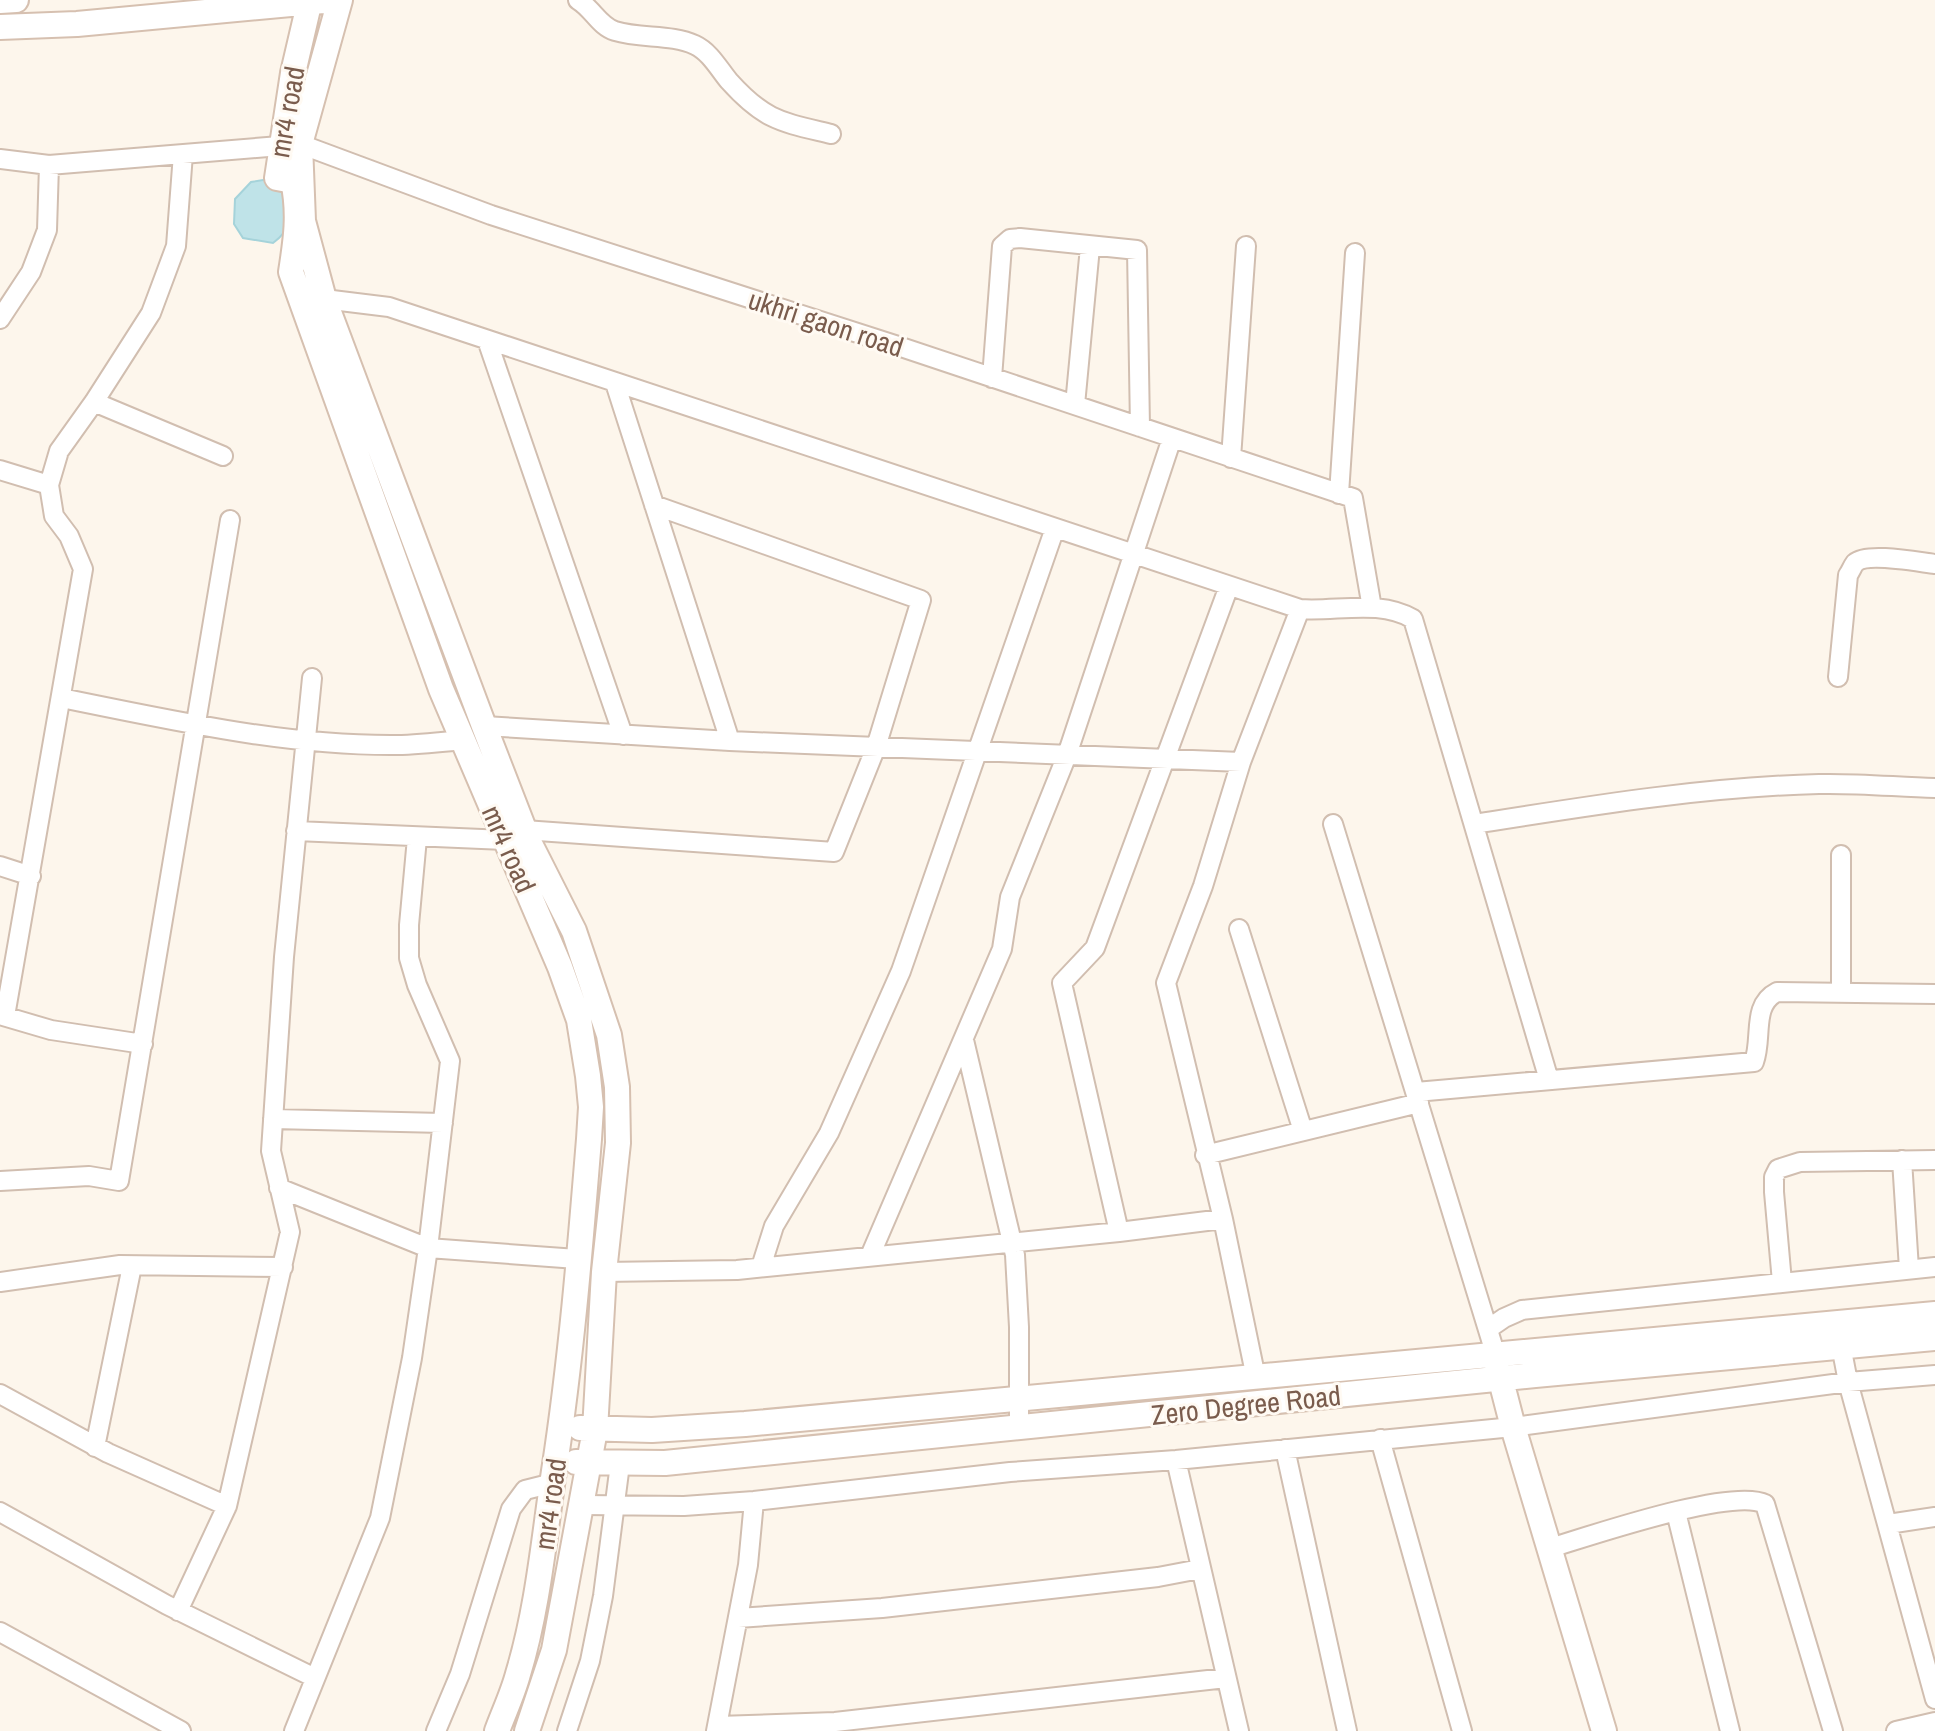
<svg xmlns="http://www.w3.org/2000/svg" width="1935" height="1731" viewBox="0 0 1935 1731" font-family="'Archivo Narrow',sans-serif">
	<rect width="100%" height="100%" fill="#fdf6ec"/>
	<path fill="#bfe3e8" stroke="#a5d3da" stroke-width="2" d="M269,179L286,189C290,215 296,226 273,243L243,238L234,224L235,199L251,182Z"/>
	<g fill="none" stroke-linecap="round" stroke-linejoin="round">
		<defs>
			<path id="street" d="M578,0C593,9 599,26 615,31C641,39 671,34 695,45C710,52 719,69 729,81C765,121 781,122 831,134
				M300,144L491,215L895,345L1353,498L1372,608
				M0,159L49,165L280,146
				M324,299L389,307L1300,609C1336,612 1380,599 1413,619L1549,1080
				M0,319L31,272L47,230L49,165
				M487,340L623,735
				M992,378L1002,246L1010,239L1020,238L1137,250L1140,427
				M615,383L730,741
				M94,402L223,456
				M1075,405L1090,247
				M1231,458L1246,246
				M0,470L49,485
				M1339,494L1355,253
				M1838,677L1848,575C1851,571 1852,567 1855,563C1867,552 1918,562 1935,564
				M61,698C172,720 287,747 402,745C422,744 443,742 463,740
				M484,726L730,741L1241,762
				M1333,824L1496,1356
				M1474,824C1588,806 1703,787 1819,784C1858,783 1897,787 1935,788
				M524,830L834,852L876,747L921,600L654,505
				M296,831L505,840
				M0,866L31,876
				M1239,929L1303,1131
				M1841,993V855
				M0,1015L51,1030L143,1044
				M5,1016L83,569L69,536L54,516L49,485L59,451L94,402L151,313L176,246L183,154
				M964,1040L1015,1255L1019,1327V1427
				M1416,1092L1754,1062C1763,1038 1751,1005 1777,992L1935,994
				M273,1119L443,1123
				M1205,1155L1419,1103
				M1902,1160L1909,1269
				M0,1181L89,1176L119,1181L230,520
				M279,1188L428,1248L577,1259
				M1119,1232L1062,983L1095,948L1229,586
				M870,1256L1002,949L1010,897L1067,755L1172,438
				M761,1267L774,1226L829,1133L901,971L1055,528
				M604,1272L737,1270L1119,1232L1223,1219
				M0,1282L120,1265L283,1267
				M1782,1282L1774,1192V1177L1778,1169L1800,1162L1935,1160
				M1488,1329L1504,1318L1522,1310L1935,1267
				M1839,1335L1848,1382L1935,1699
				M1256,1378L1223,1219L1166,983L1203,886L1241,762L1300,609
				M0,1394L108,1453L227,1506
				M1380,1439L1462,1731
				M95,1447L132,1266
				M1285,1449L1347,1731
				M1176,1460L1239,1731
				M583,1505L684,1506L754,1501L1010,1472L1176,1460L1513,1427L1848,1382L1935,1375
				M0,1512L167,1605L315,1678
				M1676,1512L1730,1731
				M1888,1524L1935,1517
				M1550,1548C1590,1536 1733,1487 1765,1504L1833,1731
				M178,1611L227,1506L290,1232L271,1151L284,957L312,678
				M738,1618L882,1608L1158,1577L1200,1569
				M0,1632L181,1731
				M718,1726L835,1722L1226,1678
				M294,1731L380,1518L412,1358L428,1248L450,1061L417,985L409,958V925L417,838
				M436,1731L460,1674L511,1509L525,1490L553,1483
				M567,1731L590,1661L603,1596L620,1464
				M716,1731L748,1565L754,1501
				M1896,1731L1935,1722"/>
			<path id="secondary" d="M310,0L293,73L277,178L293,181C300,213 296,240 291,272L441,689L560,967L579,1020L588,1076L591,1107L589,1139C580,1250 571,1361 554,1471C544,1538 538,1608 518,1674C513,1693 504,1712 497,1731
				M340,0L300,144L303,221L324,299L484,726L529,842L574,931L609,1035L617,1087L618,1143L604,1272L595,1430L554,1650L527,1731
				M0,1L16,0
				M0,27L77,24L323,1
				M1497,1365L1513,1427L1604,1731
				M580,1428L652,1430L745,1424L1935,1314
				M576,1462L665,1463L1535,1375L1935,1338"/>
		</defs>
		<use href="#street" stroke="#d1beb0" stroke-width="22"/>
		<use href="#secondary" stroke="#d6c0b0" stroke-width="28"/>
		<use href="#street" stroke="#fff" stroke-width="18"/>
		<use href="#secondary" stroke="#fff" stroke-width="24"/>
	</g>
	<g text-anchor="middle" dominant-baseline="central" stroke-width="6" stroke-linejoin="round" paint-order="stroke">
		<g font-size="28" fill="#7a5c4d" stroke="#fffaf3">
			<text transform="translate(287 112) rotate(-80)">mr4 road</text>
			<text transform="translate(826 323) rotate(18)">ukhri gaon road</text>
			<text transform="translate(509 849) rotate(66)">mr4 road</text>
			<text transform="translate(1246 1405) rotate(-6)">Zero Degree Road</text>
			<text transform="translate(550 1504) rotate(-82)">mr4 road</text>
		</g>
	</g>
</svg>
